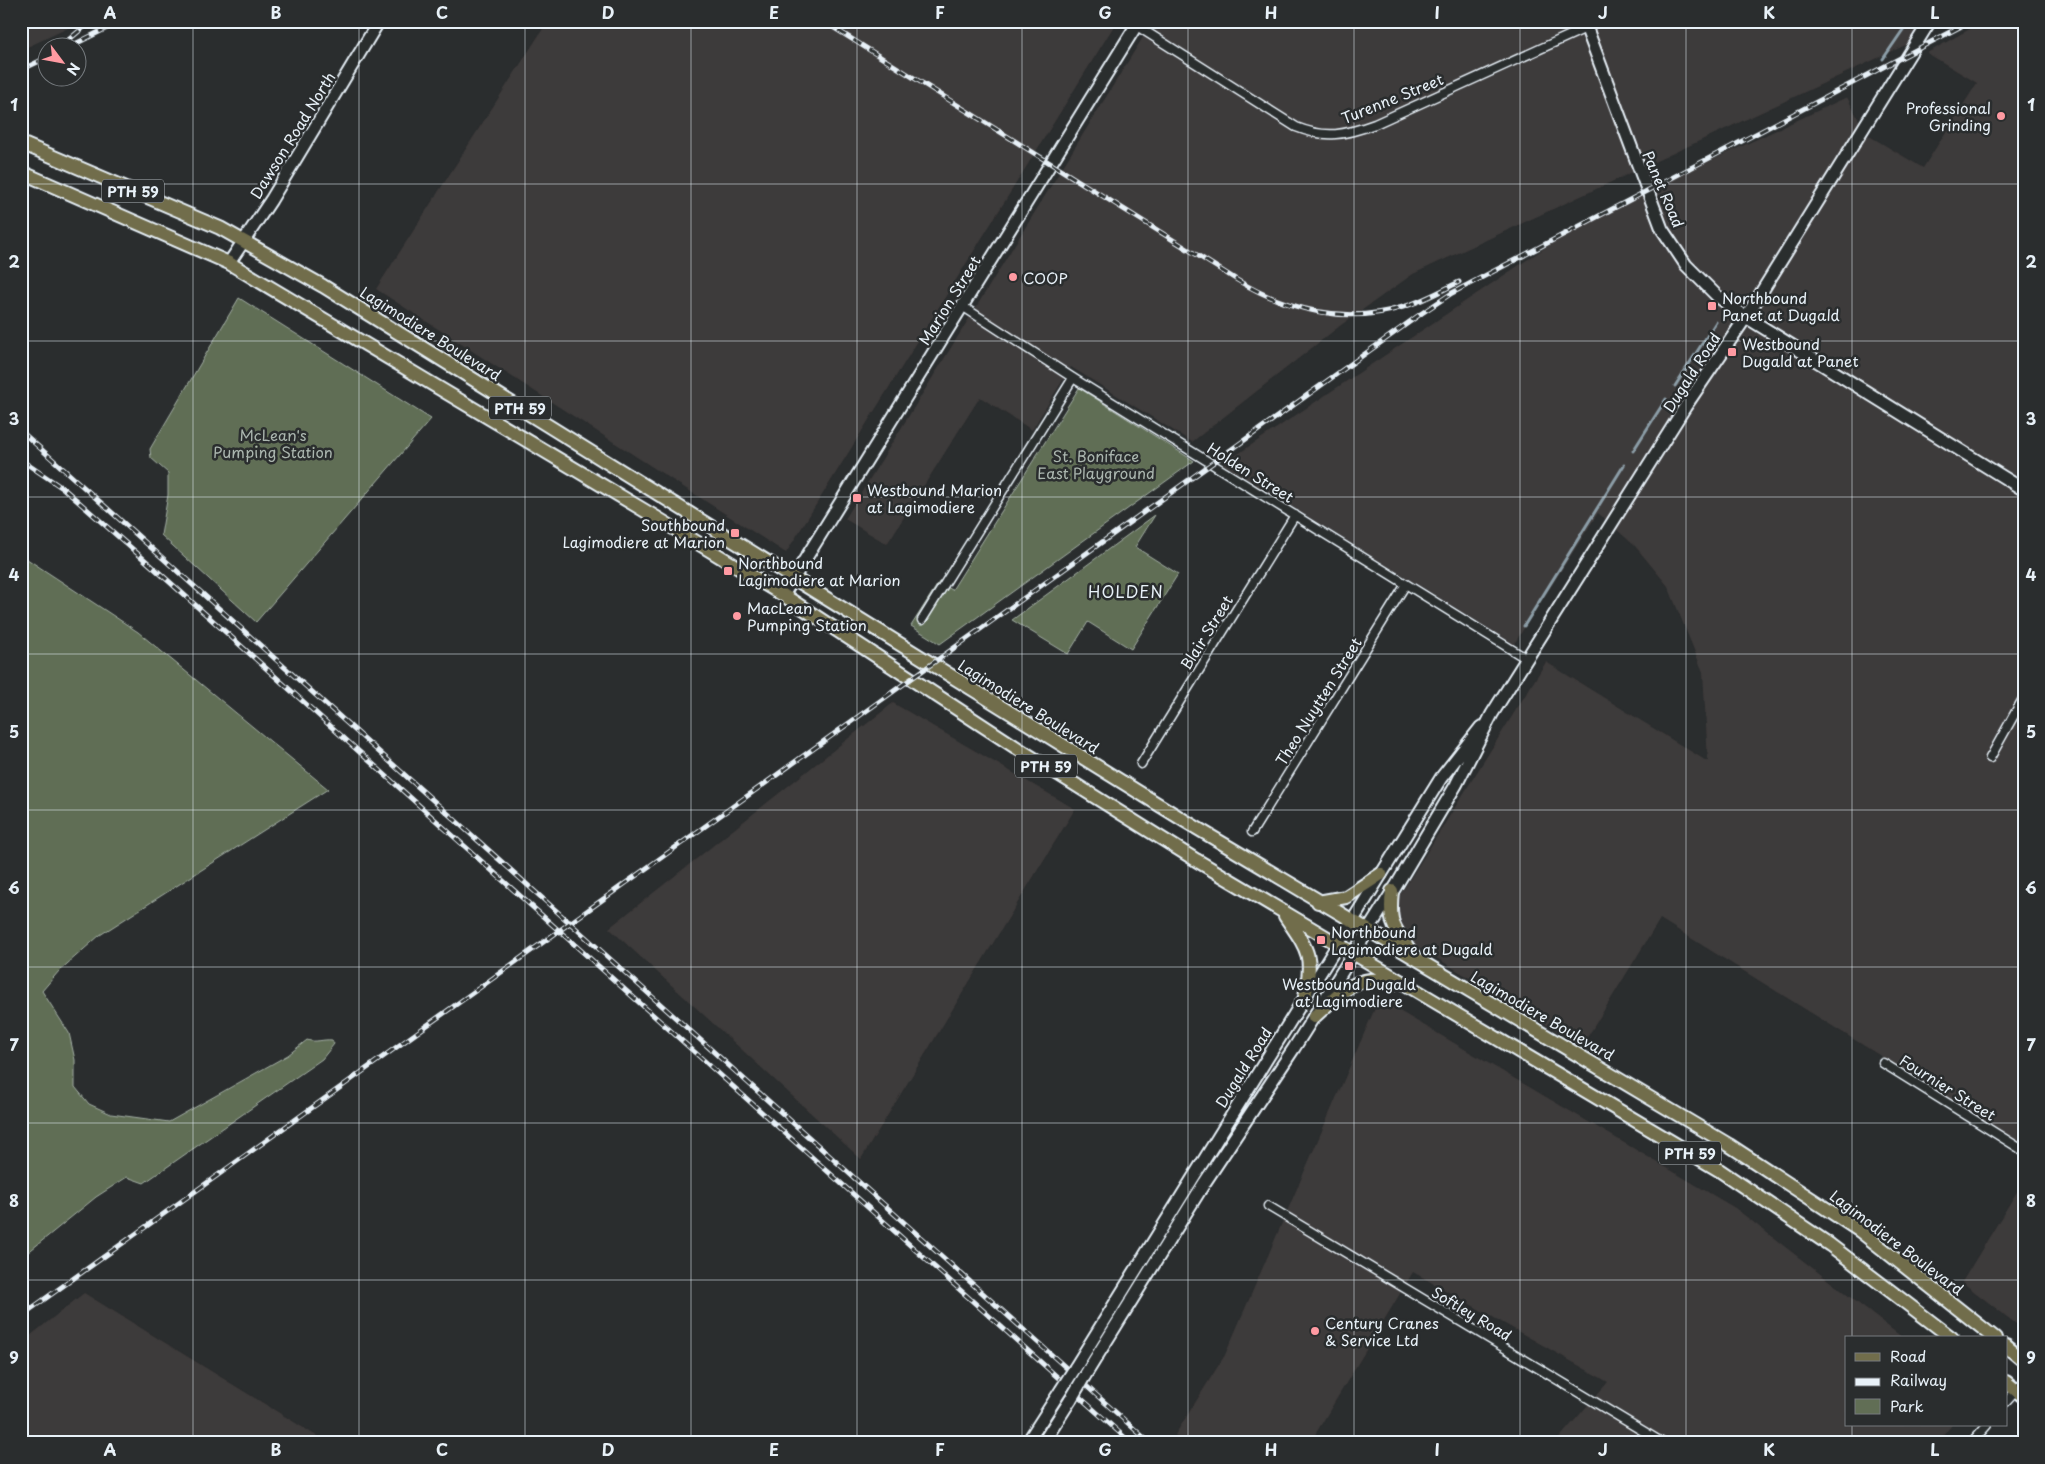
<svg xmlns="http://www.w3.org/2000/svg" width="2045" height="1464" viewBox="0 0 2045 1464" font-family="'Playpen Sans',sans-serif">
	<rect width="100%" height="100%" fill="#2a2d2e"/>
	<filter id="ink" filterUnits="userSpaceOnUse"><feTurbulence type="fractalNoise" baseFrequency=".02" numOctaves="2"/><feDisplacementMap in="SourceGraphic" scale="10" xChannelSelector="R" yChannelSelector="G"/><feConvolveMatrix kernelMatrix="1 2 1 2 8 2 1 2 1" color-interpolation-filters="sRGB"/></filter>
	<g filter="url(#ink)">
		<path fill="#3e3a3a" d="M21,21H83L21,50Z
			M548,21H1117L786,553L376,289Z
			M1153,21H1923L1910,43L1413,274L1341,325L1192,442L1071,367L1032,430L980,397L887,544L845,519Z
			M1984,21H2024V1145L1660,919L1582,1046L1415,945L1402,933L1394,910L1400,895L1546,662L1708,762L1703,672L1668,586L1635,546L1598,513L1514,644L1223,464L1576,227L1646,191L1847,97L1866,134L1923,168L1977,83L1927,53Z
			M893,703L1075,809L861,1159L609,928Z
			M1379,999L1735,1208L1903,1338H1846V1425H1952L1937,1443H1555L1608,1382L1413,1272L1310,1443H1184L1175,1435L1225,1355Z
			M2024,1180V1330L1962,1282Z
			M84,1293L328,1443H21V1343Z"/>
		<path fill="#616e55" stroke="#a4b0a6" d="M239,298L431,419L256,622L161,535L168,495V473L151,458L150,449Z
			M1079,388L1194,461L940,644L911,626L939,582L952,590Z
			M1155,515L1135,547L1178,574L1131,649L1088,622L1068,654L1012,620Z
			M21,555L138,632L328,789L100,935L59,971L42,991L69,1033L75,1060V1087L89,1104L111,1114L169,1122L288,1055L307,1040C316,1043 322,1039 332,1040L334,1044L322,1059L144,1183L127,1177L96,1197L21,1258Z"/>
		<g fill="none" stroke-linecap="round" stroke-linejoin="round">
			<path stroke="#8c9ea8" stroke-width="3" d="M1883,59L1909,21
				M1675,386L1716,322
				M1633,451L1666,399
				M1524,626L1624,465"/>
			<defs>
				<path id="street" d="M1137,26L1296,127C1326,139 1345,135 1375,124L1586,28
					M962,306L1073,378L1527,659
					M922,620L1073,378
					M1990,758L2024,697
					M1141,764L1295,515
					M1252,832L1406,584
					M1883,1063L2024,1151
					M1268,1206L1663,1443
					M2006,1402L2024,1382
					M1971,1443L1987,1425"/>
				<path id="secondary" d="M1584,21L1662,229L1686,265L1717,296L1746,317L2024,490
					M229,263L271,200L379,21
					M783,595L1139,21
					M1075,1368L1441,778L1481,727
					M1084,1377L1205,1182L1294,1048L1396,886L1456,785L1492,714L1685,407L1746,317L1930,21
					M1027,1443L1061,1390
					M1043,1443L1071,1399"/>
				<path id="primary" d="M21,143L220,228L323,286L1185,821L1729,1145L1860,1231L1995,1338
					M21,172L229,263L657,518L783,595L1020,750L1196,860L1719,1170L1830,1245L1952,1338
					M1392,891C1388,926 1395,929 1414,956
					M1318,902L1346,897L1381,874
					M1285,916C1308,950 1314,955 1305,997
					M1314,1017C1340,994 1357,971 1395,983
					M2006,1346L2024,1361
					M2006,1382L2024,1397"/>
			</defs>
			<use href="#street" stroke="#e8f1f8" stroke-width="11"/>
			<use href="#secondary" stroke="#e8f1f8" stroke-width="15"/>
			<use href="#primary" stroke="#e8f1f8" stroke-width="16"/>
			<use href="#street" stroke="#2a2d2e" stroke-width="8"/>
			<use href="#secondary" stroke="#2a2d2e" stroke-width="11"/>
			<use href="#primary" stroke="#716d4b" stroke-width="12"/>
			<defs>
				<path id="rail" d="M823,21L1237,280C1287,310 1346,325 1403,307C1423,301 1441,291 1459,282
					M59,48L91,21
					M67,48L121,21
					M21,70L48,57
					M21,431L1150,1443
					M21,460L64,489L154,568L1131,1443
					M21,1316L1422,313L1452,293L1971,21"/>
			</defs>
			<use href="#rail" stroke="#e8f1f8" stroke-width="5"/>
			<use href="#rail" stroke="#2a2d2e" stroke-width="3" stroke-dasharray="9" stroke-linecap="butt"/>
			<defs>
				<path id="secondary-bridge" d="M1061,1390L1075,1368
					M1071,1399L1084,1377"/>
			</defs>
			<use href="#secondary-bridge" stroke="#e8f1f8" stroke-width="15" stroke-linecap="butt"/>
			<use href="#secondary-bridge" stroke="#2a2d2e" stroke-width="11"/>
		</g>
	</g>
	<path fill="none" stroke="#e8f1f8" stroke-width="1" stroke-opacity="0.55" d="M193,21V1443M359,21V1443M525,21V1443M691,21V1443M857,21V1443M1022,21V1443M1188,21V1443M1354,21V1443M1520,21V1443M1686,21V1443M1852,21V1338M21,184H2024M21,341H2024M21,497H2024M21,654H2024M21,810H2024M21,967H2024M21,1123H2024M21,1280H2024M1852,1425V1443"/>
	<g fill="#ff9aa2" stroke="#2a2d2e" stroke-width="2">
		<circle cx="2001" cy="116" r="5"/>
		<circle cx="1013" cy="277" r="5"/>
		<rect x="1707" y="301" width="10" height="10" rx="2.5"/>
		<rect x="1727" y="347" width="10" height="10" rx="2.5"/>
		<rect x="852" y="493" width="10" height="10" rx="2.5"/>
		<rect x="730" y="528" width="10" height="10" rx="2.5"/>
		<rect x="723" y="566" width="10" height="10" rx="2.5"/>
		<circle cx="737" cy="616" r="5"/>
		<rect x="1316" y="935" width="10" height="10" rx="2.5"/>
		<rect x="1344" y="961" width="10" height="10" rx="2.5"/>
		<circle cx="1315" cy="1331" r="5"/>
	</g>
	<g text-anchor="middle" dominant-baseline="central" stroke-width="5" stroke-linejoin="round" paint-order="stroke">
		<g fill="#2a2d2e" stroke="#afb6bb" stroke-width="1">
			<rect x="102" y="179.5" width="62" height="23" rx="4"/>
			<rect x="489" y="396.5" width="62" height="23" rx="4"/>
			<rect x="1015" y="754.5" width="62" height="23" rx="4"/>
			<rect x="1659" y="1141.5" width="62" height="23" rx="4"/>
		</g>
		<g font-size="14" font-weight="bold" fill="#e8f1f8">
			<text x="133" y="191">PTH 59</text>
			<text x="520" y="408">PTH 59</text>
			<text x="1046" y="766">PTH 59</text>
			<text x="1690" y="1153">PTH 59</text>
		</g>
		<g font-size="15" fill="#e8f1f8" stroke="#2a2d2e">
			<text transform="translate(1392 98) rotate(-22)">Turenne Street</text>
			<text transform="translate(292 135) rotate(-58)">Dawson Road North</text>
			<text transform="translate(1664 189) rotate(67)">Panet Road</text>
			<text transform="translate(949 300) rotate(-58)">Marion Street</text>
			<text transform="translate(431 333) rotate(32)">Lagimodiere Boulevard</text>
			<text transform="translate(1691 372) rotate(-57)">Dugald Road</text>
			<text transform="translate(1251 472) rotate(32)">Holden Street</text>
			<text transform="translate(1206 632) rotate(-58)">Blair Street</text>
			<text transform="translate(1318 701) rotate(-58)">Theo Nuytten Street</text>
			<text transform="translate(1029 706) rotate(32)">Lagimodiere Boulevard</text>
			<text transform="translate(1543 1015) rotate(30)">Lagimodiere Boulevard</text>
			<text transform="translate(1243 1067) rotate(-58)">Dugald Road</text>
			<text transform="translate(1948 1087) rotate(32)">Fournier Street</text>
			<text transform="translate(1897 1242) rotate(37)">Lagimodiere Boulevard</text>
			<text transform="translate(1472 1313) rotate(31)">Softley Road</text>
		</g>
		<g font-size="15" fill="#e8f1f8" stroke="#2a2d2e" text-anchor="start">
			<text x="1991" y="107" text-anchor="end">Professional<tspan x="1991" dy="17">Grinding</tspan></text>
			<text x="1023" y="277">COOP</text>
			<text x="1722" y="297">Northbound<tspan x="1722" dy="17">Panet at Dugald</tspan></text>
			<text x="1742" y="343">Westbound<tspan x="1742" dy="17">Dugald at Panet</tspan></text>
			<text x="867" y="489">Westbound Marion<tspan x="867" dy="17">at Lagimodiere</tspan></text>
			<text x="725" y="524" text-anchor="end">Southbound<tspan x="725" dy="17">Lagimodiere at Marion</tspan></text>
			<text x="738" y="562">Northbound<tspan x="738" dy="17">Lagimodiere at Marion</tspan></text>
			<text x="747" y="607">MacLean<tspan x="747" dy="17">Pumping Station</tspan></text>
			<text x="1331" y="931">Northbound<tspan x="1331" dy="17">Lagimodiere at Dugald</tspan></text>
			<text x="1349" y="983" text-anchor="middle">Westbound Dugald<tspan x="1349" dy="17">at Lagimodiere</tspan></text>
			<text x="1325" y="1322">Century Cranes<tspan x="1325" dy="17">&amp; Service Ltd</tspan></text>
		</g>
		<g font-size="15" fill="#abb6af" stroke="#2a2d2e">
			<text x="273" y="434">McLean's<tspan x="273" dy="17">Pumping Station</tspan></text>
			<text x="1096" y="455">St. Boniface<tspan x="1096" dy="17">East Playground</tspan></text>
		</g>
		<g font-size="16" letter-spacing="1" fill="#e8f1f8" stroke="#2a2d2e">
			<text x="1126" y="591">HOLDEN</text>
		</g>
	</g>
	<rect width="2045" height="1464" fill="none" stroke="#2a2d2e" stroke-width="55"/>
	<rect x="1845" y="1336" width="162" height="90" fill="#2a2d2e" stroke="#767b7f"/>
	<rect x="1855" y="1353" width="25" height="8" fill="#716d4b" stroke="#767b7f"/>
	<text x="1890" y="1362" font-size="15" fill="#e8f1f8">Road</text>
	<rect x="1855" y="1378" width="25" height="8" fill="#e8f1f8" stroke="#767b7f"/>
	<text x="1890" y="1386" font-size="15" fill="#e8f1f8">Railway</text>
	<rect x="1855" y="1399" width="25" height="15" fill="#616e55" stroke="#767b7f"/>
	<text x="1890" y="1412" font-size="15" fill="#e8f1f8">Park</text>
	<g transform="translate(62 62) rotate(122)"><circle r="24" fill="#2a2d2e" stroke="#767b7f"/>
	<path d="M0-4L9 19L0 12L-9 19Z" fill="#ff9aa2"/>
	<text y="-8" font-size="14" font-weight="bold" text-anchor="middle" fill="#e8f1f8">N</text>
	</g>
	<rect x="28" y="28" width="1990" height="1408" fill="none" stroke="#e8f1f8" stroke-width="2"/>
	<g font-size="16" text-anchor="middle" font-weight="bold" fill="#e8f1f8">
		<text x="110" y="19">A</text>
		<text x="276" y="19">B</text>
		<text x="442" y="19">C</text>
		<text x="608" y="19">D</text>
		<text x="774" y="19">E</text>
		<text x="940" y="19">F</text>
		<text x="1105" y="19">G</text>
		<text x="1271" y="19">H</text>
		<text x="1437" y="19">I</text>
		<text x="1603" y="19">J</text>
		<text x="1769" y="19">K</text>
		<text x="1935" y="19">L</text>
		<text x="14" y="111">1</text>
		<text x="2031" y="111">1</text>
		<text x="14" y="268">2</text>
		<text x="2031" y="268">2</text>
		<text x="14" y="425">3</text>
		<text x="2031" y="425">3</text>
		<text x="14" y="581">4</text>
		<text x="2031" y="581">4</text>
		<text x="14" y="738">5</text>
		<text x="2031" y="738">5</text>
		<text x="14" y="894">6</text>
		<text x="2031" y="894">6</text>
		<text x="14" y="1051">7</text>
		<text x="2031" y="1051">7</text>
		<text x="14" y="1207">8</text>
		<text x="2031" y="1207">8</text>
		<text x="14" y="1364">9</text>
		<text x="2031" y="1364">9</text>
		<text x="110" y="1456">A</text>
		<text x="276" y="1456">B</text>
		<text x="442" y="1456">C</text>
		<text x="608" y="1456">D</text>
		<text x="774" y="1456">E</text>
		<text x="940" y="1456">F</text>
		<text x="1105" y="1456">G</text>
		<text x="1271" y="1456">H</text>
		<text x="1437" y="1456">I</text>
		<text x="1603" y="1456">J</text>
		<text x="1769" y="1456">K</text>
		<text x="1935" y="1456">L</text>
	</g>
</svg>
